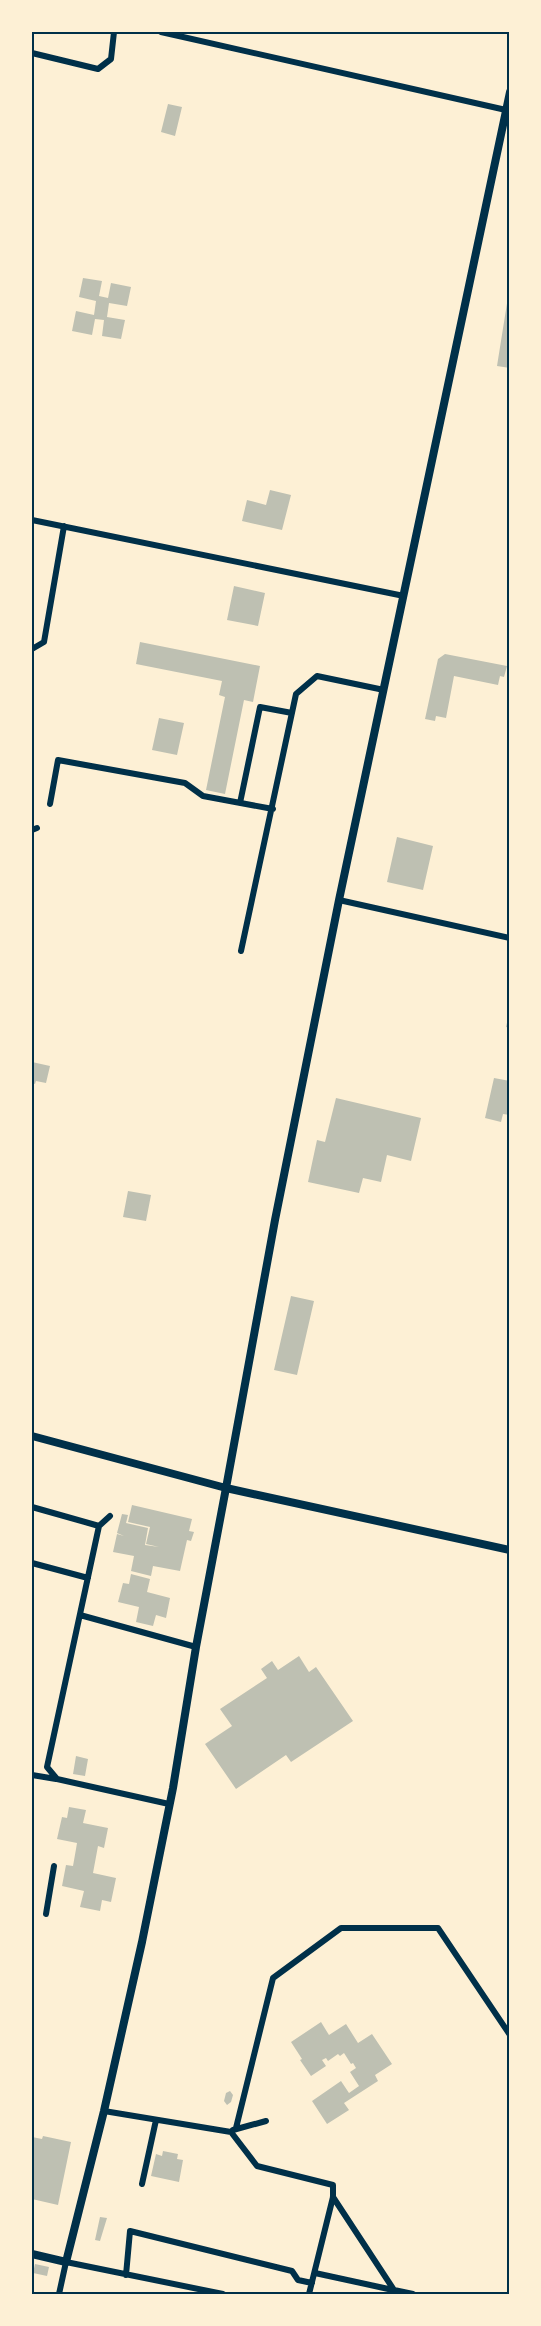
<svg xmlns="http://www.w3.org/2000/svg" width="541" height="2326" viewBox="0 0 541 2326" font-family="'Fira Sans',sans-serif">
	<rect width="100%" height="100%" fill="#fdf0d5"/>
	<path fill="#bec0b2" d="M168,104L182,107L175,136L161,132Z
		M83,278L102,281L99,296L108,298L111,283L131,287L127,306L109,303L107,317L125,320L121,339L102,336L104,320L95,319L92,335L72,331L76,311L94,315L96,301L79,297Z
		M508,297H510V368L497,366Z
		M270,490L291,495L282,530L242,521L247,500L266,505Z
		M234,586L265,593L258,626L227,620Z
		M140,642L260,666L253,702L244,700L225,794L206,790L225,697L219,695L222,681L136,664Z
		M445,654L507,666L504,677L500,676L498,685L454,676L446,718L436,716L435,721L425,719L438,659Z
		M159,718L184,723L177,755L152,750Z
		M397,837L433,846L423,890L387,882Z
		M509,1014H510V1028L506,1027Z
		M32,1062L50,1066L46,1083L36,1081L35,1084L32,1083Z
		M494,1078L510,1081V1115L503,1114L501,1122L485,1118Z
		M336,1098L421,1118L411,1161L387,1155L381,1182L363,1178L359,1193L308,1182L317,1140L325,1142Z
		M128,1191L151,1195L146,1221L123,1217Z
		M291,1296L314,1301L297,1375L274,1370Z
		M132,1505L192,1519L189,1531L194,1532L191,1541L187,1540L180,1571L153,1566L151,1576L131,1571L134,1556L113,1552L117,1534L124,1536L117,1533L122,1514L128,1515L126,1523L148,1528L145,1545L159,1547L146,1544L150,1527L128,1522Z
		M131,1574L150,1579L147,1592L170,1598L166,1618L156,1615L153,1626L136,1622L139,1607L118,1602L123,1583L129,1584Z
		M299,1656L309,1672L316,1667L353,1721L291,1762L286,1755L236,1789L205,1744L232,1726L220,1709L267,1678L261,1669L272,1661L278,1670Z
		M76,1756L88,1759L85,1776L73,1774Z
		M69,1807L86,1810L83,1823L108,1828L104,1848L98,1846L93,1873L116,1878L111,1902L102,1900L100,1911L80,1907L84,1891L62,1886L66,1865L73,1866L76,1849L77,1843L57,1839L62,1817L67,1818Z
		M321,2022L329,2035L346,2024L358,2043L372,2034L392,2064L375,2075L378,2081L344,2103L349,2110L327,2124L312,2101L341,2081L349,2093L359,2086L350,2072L356,2068L353,2063L351,2064L344,2053L340,2056L338,2054L328,2061L326,2058L322,2060L326,2066L311,2076L300,2060L302,2059L291,2042Z
		M230,2091L233,2095L231,2102L227,2105L224,2101L226,2093Z
		M43,2136L71,2142L58,2205L32,2199V2137L42,2139Z
		M163,2151L178,2154L177,2159L183,2160L179,2182L151,2176L156,2154L162,2156Z
		M100,2217L107,2218L100,2241L95,2240Z
		M35,2264L49,2267L47,2276L33,2273Z"/>
	<g fill="none" stroke-linecap="round" stroke-linejoin="round">
		<path stroke="#003049" stroke-width="6" d="M161,32L506,110
			M32,53L98,69L111,59L114,32
			M32,520L404,596
			M32,649L44,642L64,526
			M240,803L260,707L292,713
			M50,804L58,760L185,783L203,796L273,809
			M32,830L37,828
			M339,900L510,938
			M241,951L296,694L317,676L384,690
			M32,1507L99,1526L47,1767L57,1779L169,1804
			M99,1526L110,1516
			M32,1563L88,1578
			M80,1615L196,1647
			M32,1775L56,1779
			M46,1914L54,1866
			M104,2111L231,2132L257,2166L333,2185V2197L309,2294
			M236,2128L273,1978L341,1928H438L510,2035
			M233,2130L266,2121
			M142,2184L156,2120
			M333,2197L394,2290L413,2294
			M315,2273L393,2290
			M126,2275L130,2231L292,2271L298,2280L312,2283
			M59,2294L66,2262L223,2294"/>
		<path stroke="#003049" stroke-width="8" d="M32,2254L66,2262L104,2111L142,1942L173,1788L196,1647L226,1488"/>
		<path stroke="#003049" stroke-width="8" d="M32,1436L226,1488L510,1550
			M226,1488L275,1220L339,900L510,92"/>
	</g>
	<rect width="541" height="2326" fill="none" stroke="#fdf0d5" stroke-width="66"/>
	<rect x="33" y="33" width="475" height="2260" fill="none" stroke="#003049" stroke-width="2"/>
</svg>
